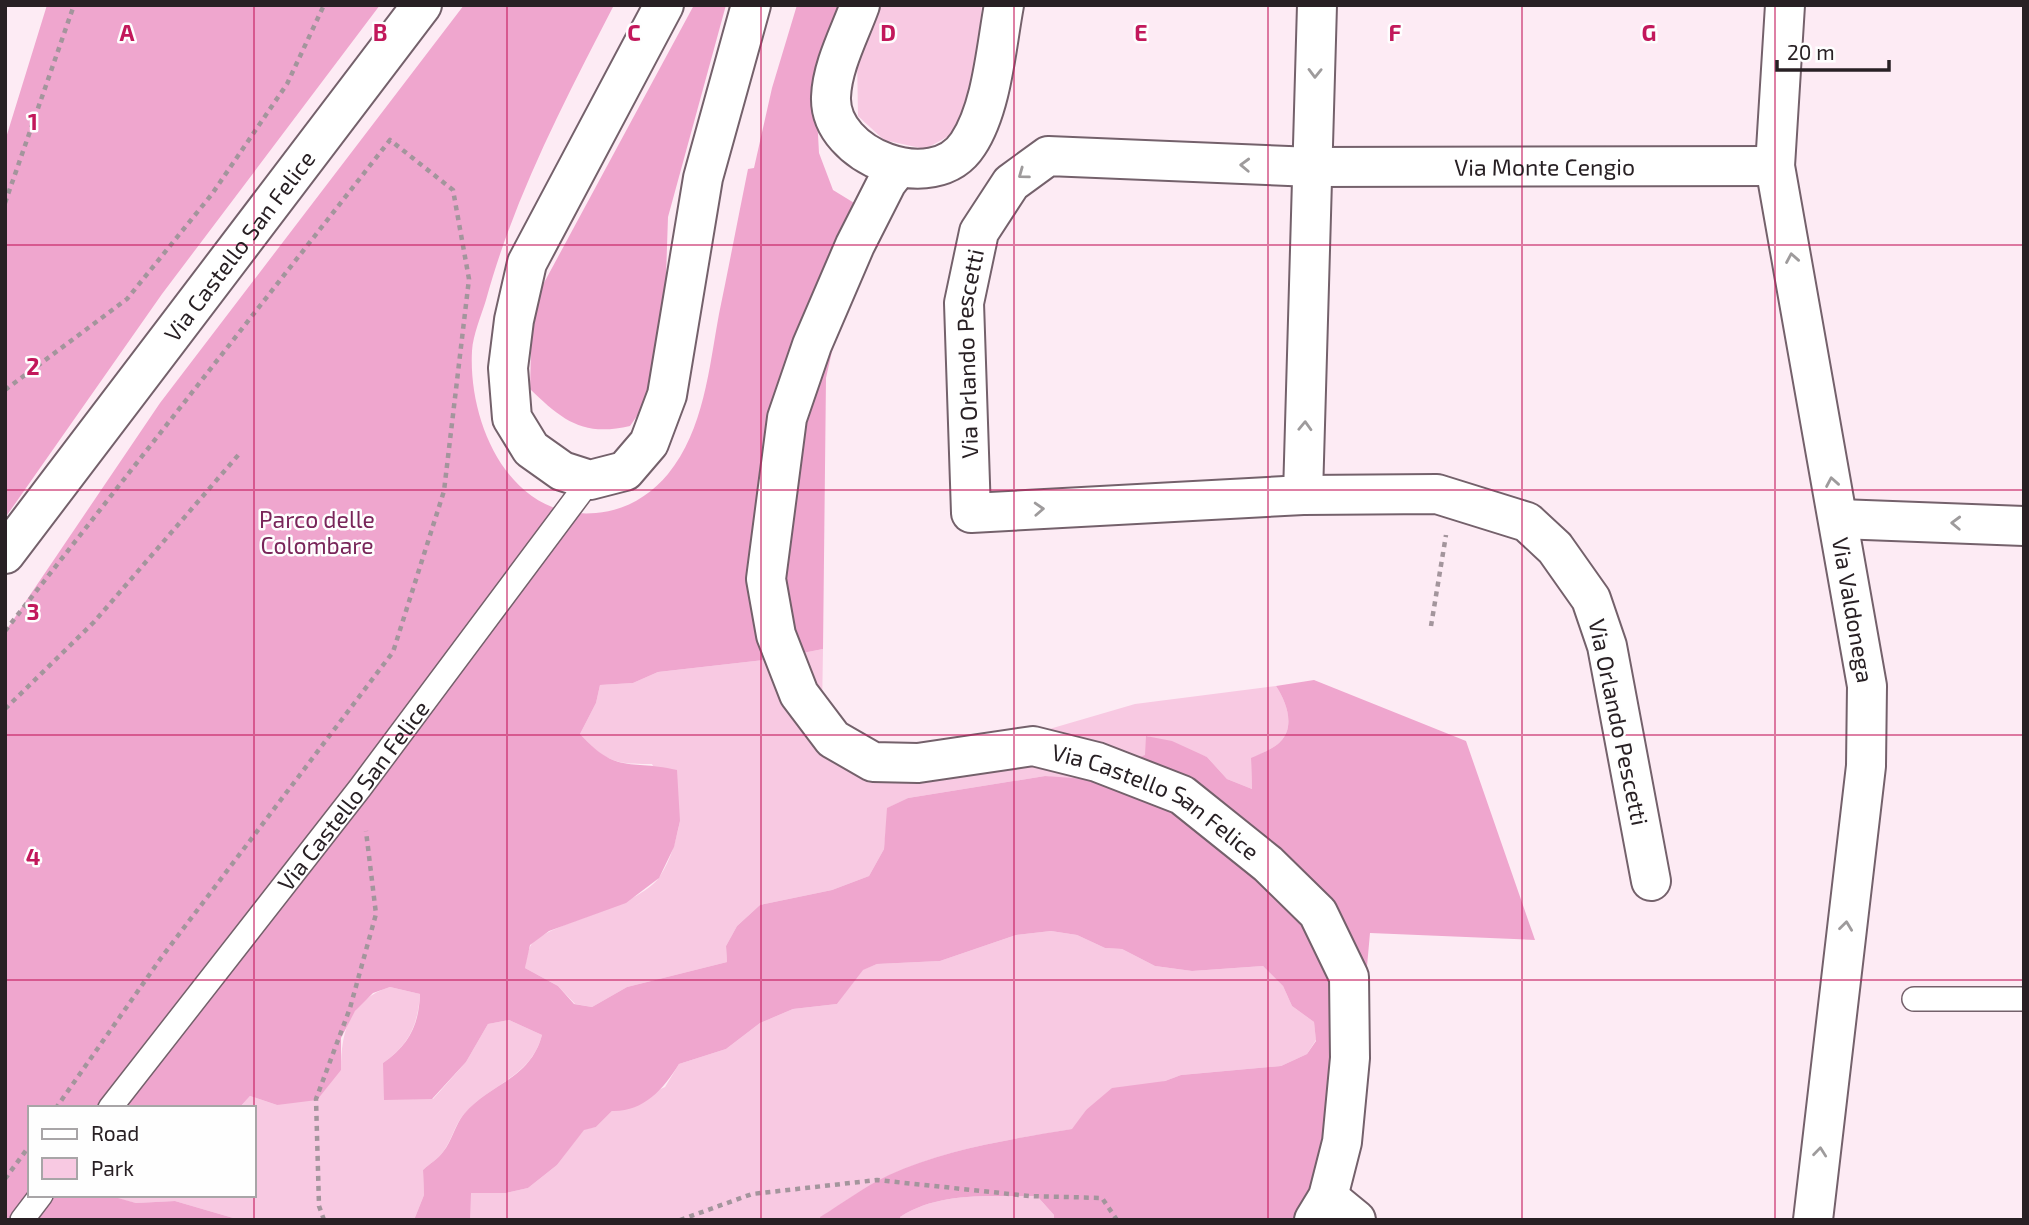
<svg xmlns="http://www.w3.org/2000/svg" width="2029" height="1225" viewBox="0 0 2029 1225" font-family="'Exo 2',sans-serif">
	<rect width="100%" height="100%" fill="#fdebf4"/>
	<path fill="#f8c9e2" d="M877,5H982L973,98L958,131L925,149L884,140L858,116L857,55Z
		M823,649L822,710L892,775L1135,704L1276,686C1286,701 1296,727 1280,742C1273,749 1259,754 1251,759L1252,789L1227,779L1207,757L1147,736L1146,755L1112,787L1045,776L908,798L888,808L884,849L869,876L832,890L760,905L737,926L726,946L727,962L627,987L592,1007L575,1004L558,986L525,968C526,962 527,953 530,947C541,923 638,910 660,876C671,860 676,840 680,821L652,764C615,764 605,762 580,734L596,703L600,685L633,683L658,672L772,659Z
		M1051,931L1077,935L1105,948L1122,949L1155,966L1192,971L1263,966L1283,986L1292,1006L1314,1022L1316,1040L1307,1054L1281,1066L1181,1075L1165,1081L1086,1110L1073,1129C1012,1139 946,1149 890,1175C866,1186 843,1203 821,1217V1220H470V1193H506L528,1188L557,1165L584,1129L596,1127L612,1111L665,1087L679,1064L726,1049L760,1023L793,1009L837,1004L862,970L877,964L940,961L1016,935Z
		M390,987L420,994C418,1025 409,1045 383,1063L433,1099L466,1062L488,1024L509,1020L542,1035C530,1079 490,1083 464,1114C455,1124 452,1140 443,1152C438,1159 429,1164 423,1170L424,1195L414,1220H240L175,1201L136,1203L107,1196L254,1195V1108H239L250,1096L277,1105L341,1070C341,1031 349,1000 390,987Z
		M1037,1196L1054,1215V1220H901L900,1217C940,1191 990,1197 1037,1196Z"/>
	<path fill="#efa6ce" d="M47,5H380L162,294L5,518V141Z
		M464,5H614C565,100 514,197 486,300C481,316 473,335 472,351C468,425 511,521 596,513C624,511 650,496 668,474C704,430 709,368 719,314C729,266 738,218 748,169L754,168L772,88L797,5H850L816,98L819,153L833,190L864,209L826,378L823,649L772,659L658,672L633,683L600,685L596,703L580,734C617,775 629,759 677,770L680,821L674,847L659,878L626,903L549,931L530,945L525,968L558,986L574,1004L592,1007L627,987L727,962L726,946L737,926L760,905L832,890L869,876L884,849L887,808L908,798L1045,776L1087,779L1145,755L1146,736L1172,741L1207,757L1227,779L1252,789L1251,758C1259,754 1273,749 1280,742C1296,727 1286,701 1276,686L1314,680L1466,741L1535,940L1370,933L1347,1189L1332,1220H1054V1215L1037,1196C990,1197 940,1191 900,1217L901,1220H821L820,1217C843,1203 865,1186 889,1175C945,1149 1012,1139 1072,1129L1086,1110L1112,1088L1165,1081L1181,1075L1281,1066L1307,1054L1316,1041L1314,1022L1292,1006L1283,986L1263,966L1192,971L1155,966L1122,949L1105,948L1077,935L1051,931L1016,935L940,961L877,964L863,970L837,1004L793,1009L760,1023L726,1049L679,1064C663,1090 643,1112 612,1111L596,1127L584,1130L557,1165L528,1188L506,1193H471L470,1220H414L424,1195L423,1170C429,1164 438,1159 443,1152C452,1141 455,1125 464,1114C490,1083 530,1080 542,1035L509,1020L488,1024L466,1062L432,1099L384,1100L383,1063C409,1045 419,1025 420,994L390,987L373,993L355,1011L341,1038V1070L317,1100L277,1105L250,1096L239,1108H30V1195H107L136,1203L175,1201L240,1220H5V632L160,403Z
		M694,5H726L668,217L665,307L653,393L630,426C583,437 562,420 530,389L532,305Z"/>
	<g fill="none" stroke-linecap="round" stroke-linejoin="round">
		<defs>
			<g id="service">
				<path d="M1914,999H2024"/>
				<path id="s1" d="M110,1108L360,788L590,480"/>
				<path d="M22,1220L41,1195"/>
			</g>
			<g id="minor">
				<path id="s2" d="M1785,5L1775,166L1867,686L1866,766L1813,1220"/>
				<path id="s3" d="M898,168L887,182L855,245L812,345L787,418L766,579L776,635L799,694L833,739L873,762L918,763L1033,746L1097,762L1182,795L1268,864L1318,913L1349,977L1350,1058L1342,1142L1328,1197L1314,1220"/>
				<path d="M1303,495L1317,5"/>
				<path d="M1839,519L2024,526"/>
				<path id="s4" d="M1651,881L1607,646L1591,599L1555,548L1527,522L1437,494L1303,495L971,513L964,303L979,232L1011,183L1048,156L1313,167L1775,166"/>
				<path d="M1328,1197L1356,1220"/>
			</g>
			<g id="tertiary">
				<path d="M664,5L527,263L514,320L508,368L512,418L531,449L562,471L590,480L625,471L649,443L667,395L703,178L751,5"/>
				<path d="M860,5C850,33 832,66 831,97C829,157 934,197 968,144C992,108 996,48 1004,5"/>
				<path id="s5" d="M5,554L422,5"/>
			</g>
		</defs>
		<use href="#service" stroke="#74616b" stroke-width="26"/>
		<use href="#minor" stroke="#74616b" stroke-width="42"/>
		<use href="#tertiary" stroke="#74616b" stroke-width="42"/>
		<path stroke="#a3959c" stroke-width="4.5" stroke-dasharray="5 5" stroke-linecap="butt" d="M5,203L74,5
			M5,390L127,299L212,194L287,84L324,5
			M1431,626L1446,535
			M5,631L390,140L453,190L469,279L444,491L393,652L161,958L56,1108
			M5,709L94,622L240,453
			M5,1179L30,1145
			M324,1220L319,1206L316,1099L350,1008L376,914L366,831
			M680,1220L752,1194L877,1180L1029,1196L1102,1198L1117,1220"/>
		<use href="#service" stroke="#fff" stroke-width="23"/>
		<use href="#minor" stroke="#fff" stroke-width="38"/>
		<use href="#tertiary" stroke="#fff" stroke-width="38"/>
	</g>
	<defs><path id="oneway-chevron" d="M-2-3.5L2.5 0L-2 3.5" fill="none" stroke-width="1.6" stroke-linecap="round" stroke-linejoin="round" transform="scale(1.75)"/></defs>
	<g stroke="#9e9b9c">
		<use href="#oneway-chevron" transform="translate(1315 73) rotate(91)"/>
		<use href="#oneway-chevron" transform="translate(1245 165) rotate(-178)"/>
		<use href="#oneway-chevron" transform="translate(1023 174) rotate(144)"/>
		<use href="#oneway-chevron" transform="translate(1792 258) rotate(-100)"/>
		<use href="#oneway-chevron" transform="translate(1305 426) rotate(-88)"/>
		<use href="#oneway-chevron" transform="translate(1832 482) rotate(-100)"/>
		<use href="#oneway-chevron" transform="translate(1039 509) rotate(-3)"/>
		<use href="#oneway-chevron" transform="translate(1956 523) rotate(-178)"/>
		<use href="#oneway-chevron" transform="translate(1846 926) rotate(-83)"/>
		<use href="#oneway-chevron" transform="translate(1820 1152) rotate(-84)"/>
	</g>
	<path fill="none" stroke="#c2185b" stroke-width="2" stroke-opacity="0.55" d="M254,5V1108M507,5V1220M761,5V1220M1014,5V1220M1268,5V1220M1522,5V1220M1775,5V1220M5,245H2024M5,490H2024M5,735H2024M5,980H2024M254,1195V1220"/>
	<g text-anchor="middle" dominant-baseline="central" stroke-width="5" stroke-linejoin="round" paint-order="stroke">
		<g font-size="23" fill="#282024" stroke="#fefefe">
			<text stroke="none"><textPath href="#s4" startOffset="1834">Via Monte Cengio</textPath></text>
			<text stroke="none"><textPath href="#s5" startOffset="387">Via Castello San Felice</textPath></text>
			<text stroke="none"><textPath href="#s4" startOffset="1110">Via Orlando Pescetti</textPath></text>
			<text stroke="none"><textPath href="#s2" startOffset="612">Via Valdonega</textPath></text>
			<text transform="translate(1619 722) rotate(78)">Via Orlando Pescetti</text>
			<text stroke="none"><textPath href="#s1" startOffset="396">Via Castello San Felice</textPath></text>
			<text stroke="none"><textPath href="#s3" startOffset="957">Via Castello San Felice</textPath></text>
		</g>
		<g font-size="23" fill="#79265a" stroke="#fefefe">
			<text x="317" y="519">Parco delle<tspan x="317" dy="26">Colombare</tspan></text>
		</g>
	</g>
	<g font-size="23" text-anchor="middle" font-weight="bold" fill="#c2185b" stroke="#fefefe" stroke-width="5" stroke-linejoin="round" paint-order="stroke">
		<text x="127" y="41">A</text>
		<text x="380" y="41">B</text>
		<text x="634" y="41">C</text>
		<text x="888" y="41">D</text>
		<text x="1141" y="41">E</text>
		<text x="1395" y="41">F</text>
		<text x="1649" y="41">G</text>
		<text x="33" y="130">1</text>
		<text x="33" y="375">2</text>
		<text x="33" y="620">3</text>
		<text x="33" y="865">4</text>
	</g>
	<rect width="2029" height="1225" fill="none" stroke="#282024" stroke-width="14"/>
	<rect x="28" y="1106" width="228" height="91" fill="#fefefe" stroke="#a8a5a7" stroke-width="2"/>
	<rect x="42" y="1129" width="35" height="10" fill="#ffffff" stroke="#a8a5a7" stroke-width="2"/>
	<text x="91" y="1141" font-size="21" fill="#282024">Road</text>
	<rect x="42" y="1158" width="35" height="21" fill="#f8c9e2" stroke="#a8a5a7" stroke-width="2"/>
	<text x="91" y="1176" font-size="21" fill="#282024">Park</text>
	<path d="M1777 60v10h112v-10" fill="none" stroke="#282024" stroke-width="3.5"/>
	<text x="1787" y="60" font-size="21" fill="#282024" stroke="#fefefe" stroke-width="5" paint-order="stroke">20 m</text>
</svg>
